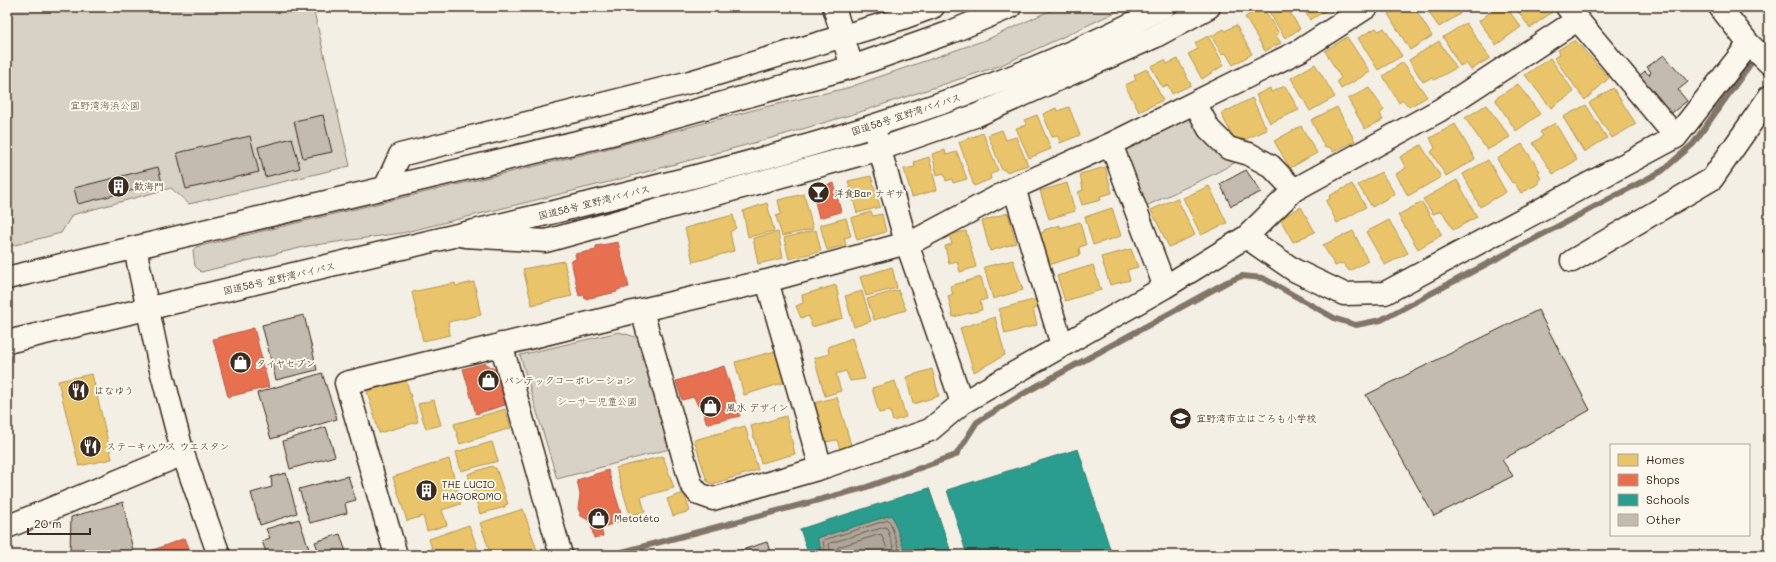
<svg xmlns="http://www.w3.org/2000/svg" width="1776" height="562" viewBox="0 0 1776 562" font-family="Mali,'Klee One',sans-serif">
	<rect width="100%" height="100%" fill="#f3efe4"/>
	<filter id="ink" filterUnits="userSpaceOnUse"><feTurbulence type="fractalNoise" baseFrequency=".025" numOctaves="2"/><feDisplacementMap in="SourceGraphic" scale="8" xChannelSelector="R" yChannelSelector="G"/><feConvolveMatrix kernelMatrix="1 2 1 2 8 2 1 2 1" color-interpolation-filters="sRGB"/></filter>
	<g filter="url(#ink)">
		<path fill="#d8d1c6" stroke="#8a7e72" d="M7,7H313L350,166L189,204L171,188L72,215L61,233L7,247Z
			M1058,7H1126L1065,36L999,66L857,113L772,138L609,182L402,233L308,246L201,272L195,266L193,250L196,247L598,151L761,108L847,88L988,39Z
			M1189,118C1204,139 1212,156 1240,160L1210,176L1144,207L1123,150Z
			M619,332L642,339L673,448L557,479L520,355Z"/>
		<path fill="#afa69a" stroke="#817468" d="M892,515L906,555H823L817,538Z"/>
		<path fill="#e9c46a" stroke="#b59653" d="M1262,7L1279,33L1276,36L1281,43L1265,51L1245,17Z
			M1266,7H1287L1300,29L1285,38Z
			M1302,7H1330V8L1310,20Z
			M1399,7H1414L1432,36L1410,50L1388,14Z
			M1425,7H1456L1460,14L1439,27Z
			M1497,7H1506L1521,27L1496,45L1479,21Z
			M1515,7H1553L1555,10L1530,28Z
			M1466,23L1490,58L1471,70L1466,63L1460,66L1443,37Z
			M1236,25L1252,54L1233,65L1226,53L1222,54L1211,36L1224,29L1225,31Z
			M1376,28L1379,31L1384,28L1402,56L1378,70L1358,38Z
			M1208,36L1224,65L1202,79L1188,54L1198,49L1195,43Z
			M1347,37L1370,72L1341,89L1337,81L1341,78L1325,51Z
			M1575,40L1609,78L1585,100L1554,58L1560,54L1558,50Z
			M1439,41L1456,68L1434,80L1431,78L1423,82L1409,60Z
			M1550,58L1574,92L1551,108L1525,75Z
			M1178,59L1191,85L1172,94L1168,85L1162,87L1151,66L1165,60L1167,64Z
			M1403,62L1427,97L1409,107L1403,100L1399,103L1383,76Z
			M1315,64L1335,97L1310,111L1291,78Z
			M1147,69L1163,100L1139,112L1125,85L1136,80L1134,75Z
			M1518,84L1540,114L1516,131L1495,99Z
			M1285,86L1299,110L1270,123L1256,95L1270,88L1271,92Z
			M1369,88L1384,110L1380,114L1383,120L1365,129L1348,99Z
			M1613,88L1636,124L1612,138L1589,103Z
			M1252,98L1267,130L1246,139L1235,140L1221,114Z
			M1486,105L1510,137L1487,150L1465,118Z
			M1586,105L1607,138L1584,152L1563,117Z
			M1069,107L1080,135L1060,143L1058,136L1052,137L1043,114L1056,108L1058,111Z
			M1337,107L1355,141L1333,152L1330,147L1325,148L1311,120Z
			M1037,115L1051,149L1029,158L1016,128L1027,125L1024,120Z
			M1555,123L1577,160L1553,174L1533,143L1543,136L1540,132Z
			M1455,124L1475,159L1446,176L1431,152L1435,148L1430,138Z
			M1301,126L1317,153L1290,168L1274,141Z
			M1002,130L1006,140L1016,137L1028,165L1006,172L1004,169L1002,170L988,135Z
			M983,133L998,170L990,175L991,179L974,186L959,142Z
			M1522,144L1540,171L1538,173L1541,178L1538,181L1540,183L1521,193L1514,182L1512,183L1497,159Z
			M1421,145L1441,177L1408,196L1396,174L1406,168L1400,157Z
			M945,150L946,155L957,152L967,179L953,183L952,179L946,181L944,173L937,175L932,154Z
			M929,157L937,190L912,197L904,169L915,167L914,162Z
			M1488,160L1506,192L1480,207L1463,174Z
			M1105,167L1112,193L1100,196L1101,200L1082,205L1078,192L1083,190L1080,174Z
			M1381,172L1395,194L1372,207L1358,185Z
			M871,176L880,207L857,213L848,181Z
			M1457,180L1477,217L1453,230L1442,211L1433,214L1423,199Z
			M1067,183L1075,211L1049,219L1040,191Z
			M1352,184L1366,207L1337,223L1326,201L1330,199L1329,196Z
			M1209,186L1227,223L1201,235L1183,198Z
			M804,194L813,229L782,236L776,216L781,214L778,200Z
			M1177,198L1195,235L1169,247L1151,210Z
			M1422,202L1442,235L1418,249L1398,215Z
			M767,203L774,231L748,237L743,211Z
			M1301,207L1315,232L1293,242L1280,219Z
			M1112,208L1121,236L1093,245L1085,217Z
			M871,212L873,216L882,214L886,232L857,240L851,218Z
			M1008,213L1016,243L990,251L982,221Z
			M733,215L736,228L730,232L734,251L693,262L685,228Z
			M846,218L851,236L844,238L846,245L827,250L820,225Z
			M1389,220L1408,253L1385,265L1366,232Z
			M1080,222L1086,245L1079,247L1080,255L1048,265L1039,234L1044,232V230L1060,225V228Z
			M816,230L821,251L789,259L784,238Z
			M966,231L976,267L960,272L957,261L949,264L945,246L952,244L949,235Z
			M1353,231L1368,261L1349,271L1343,263L1335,266L1323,245Z
			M778,232L783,258L758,264L753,238Z
			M1131,249L1138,267L1127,270L1130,280L1110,285L1101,257Z
			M1013,260L1023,290L993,299L984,267Z
			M564,261L572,296L532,305L523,269Z
			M1093,265L1101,290L1065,301L1057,276Z
			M892,267L897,288L866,296L860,277Z
			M981,277L987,299L980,301L982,310L953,317L948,296L953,294L950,286Z
			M474,282L481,315L448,322L450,335L423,341L412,292L455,283L456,286Z
			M836,285L843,318L812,327L809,316L801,318L796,306L803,303L802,295Z
			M898,290L906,310L874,320L867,299Z
			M862,291L871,321L854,327L845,296Z
			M1037,299L1039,307L1033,309L1037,325L1005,334L999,309Z
			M995,317L1005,355L974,372L960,328Z
			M852,338L865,379L850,381L846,371L836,374L841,391L825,396L814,358L829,354L828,347Z
			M779,350L789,381L744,395L735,362Z
			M932,369L939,396L913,404L906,377Z
			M92,374L112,459L79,466L58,381Z
			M406,380L418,422L379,433L367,391Z
			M895,381L906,417L893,421L890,411L879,413L872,388Z
			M837,397L851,445L840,449L837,440L825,442L814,403Z
			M434,400L441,425L426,429L418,404Z
			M505,409L511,428L460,444L454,424Z
			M786,416L795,454L761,463L751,426Z
			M745,426L758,470L712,484L707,481L694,440Z
			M492,442L498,461L461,471L456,452Z
			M663,456L674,488L641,497L645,512L630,515L616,468Z
			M449,459L461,504L442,510L447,525L427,531L423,516L407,521L393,477Z
			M492,466L494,468H496L508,504L505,505V507L480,514L468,474Z
			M684,493L690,511L673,516L667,499Z
			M523,509L537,550L526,555H491L480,523Z
			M469,525L480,555H434L429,539Z"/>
		<path fill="#e76f51" stroke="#b35a42" d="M834,183L841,212L819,218L812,189Z
			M618,242L629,287L617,290V292L585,299L584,295L579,296L571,261L576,259L575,254L596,250V246Z
			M254,328L269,387L228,397L213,339Z
			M485,363L501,373L508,404L476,414L463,369Z
			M724,366L740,416L707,424L701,406H698L694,397L682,400L676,381Z
			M608,470L623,520L601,528L603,536L594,538L590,521L581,516L578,508L580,495L577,480Z
			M185,538L192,555H140Z"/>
		<path fill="#2a9d8f" stroke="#2f7a6d" d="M1078,449L1112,555H967L947,490Z
			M929,488L952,555H906L892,515L817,538L823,555H809L800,529Z"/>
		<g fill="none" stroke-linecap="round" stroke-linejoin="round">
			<path stroke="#695c50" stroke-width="1" d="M826,555L823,542L824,540L888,520L890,522L901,555
				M831,555L829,545L830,543L885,527L887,528L896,555
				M837,555L838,547L881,534L890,555"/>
			<path stroke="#817468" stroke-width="6" d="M611,555L864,488L956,455L977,422L1028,391L1227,282L1242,276L1263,278L1336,319L1356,325L1381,320L1662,171L1693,144L1769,38"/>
		</g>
		<path fill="#c3bbb0" stroke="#3b2a1e" d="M1664,55L1688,82L1678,90L1687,101L1669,115L1639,76L1645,71L1649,75L1651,72L1647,67Z
			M323,115L332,152L303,158L294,121Z
			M250,136L259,172L186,189L177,153Z
			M292,138L300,168L265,177L258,147Z
			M158,167L162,183L78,204L74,188Z
			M1246,170L1261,192L1231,206L1220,184Z
			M1538,310L1590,410L1502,460L1513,476L1434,516L1366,395Z
			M304,315L317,370L276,380L262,325Z
			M322,373L337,419L271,439L257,393Z
			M326,427L335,456L290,469L283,441Z
			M286,473L297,513L260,525L251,493L272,487L271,477Z
			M348,476L356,500L345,503L347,513L310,523L299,489Z
			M123,502L133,551L70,553L71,517Z
			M299,519L311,555H267L262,541L270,538L266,529Z
			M340,534L347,555H320L315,542Z
			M767,542L771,555H726Z"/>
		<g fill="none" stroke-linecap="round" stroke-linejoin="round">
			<defs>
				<path id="minor" d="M834,7L852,67
					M1720,7L1749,44L1769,63
					M1195,103L1209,129L1228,148L1249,154L1271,166L1294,190
					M876,136L904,235L962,403
					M1676,137L1749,44
					M1111,144L1165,287
					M385,188L400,155L690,82L900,19L933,7
					M1014,188L1062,345
					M465,236L546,241L880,149L975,116L1154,37L1209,7
					M1246,237L1294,270L1344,294L1385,293L1676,137L1567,7
					M135,248L159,362L183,454L219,555
					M1572,261L1712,179L1769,97
					M767,281L821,468
					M642,311L691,484L699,494L713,499L821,468L930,430L962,403L1165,287L1246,237L1294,190L1440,110L1577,20
					M501,344L561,555
					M7,527L183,454
					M396,555L346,383L650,308L767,281L907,243L918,239L1014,188L1111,144L1301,50L1367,7"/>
				<path id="highway" d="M7,278L615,133L852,67L951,32L1010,7
					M7,342C188,300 369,257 550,213C756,162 976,108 1164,7"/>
			</defs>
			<use href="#minor" stroke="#3b2a1e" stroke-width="25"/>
			<use href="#highway" stroke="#3b2a1e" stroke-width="25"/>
			<use href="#minor" stroke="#fbf7ec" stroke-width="22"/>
			<use href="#highway" stroke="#fbf7ec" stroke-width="22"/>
		</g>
	</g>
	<defs>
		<symbol id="building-disc" viewBox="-11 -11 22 22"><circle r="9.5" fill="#3b2a1e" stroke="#fbf7ec"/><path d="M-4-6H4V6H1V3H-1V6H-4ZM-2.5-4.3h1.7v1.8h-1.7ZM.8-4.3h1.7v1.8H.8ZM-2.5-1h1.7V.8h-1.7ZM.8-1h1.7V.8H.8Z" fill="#fff"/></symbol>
		<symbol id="bar-disc" viewBox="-11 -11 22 22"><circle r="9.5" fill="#3b2a1e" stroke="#fbf7ec"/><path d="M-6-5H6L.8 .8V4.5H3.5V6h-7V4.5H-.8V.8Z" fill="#fff"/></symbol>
		<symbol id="shop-disc" viewBox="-11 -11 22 22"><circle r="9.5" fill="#3b2a1e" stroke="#fbf7ec"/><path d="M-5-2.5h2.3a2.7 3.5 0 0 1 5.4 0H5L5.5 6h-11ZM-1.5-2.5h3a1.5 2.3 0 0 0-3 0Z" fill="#fff"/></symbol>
		<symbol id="restaurant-disc" viewBox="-11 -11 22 22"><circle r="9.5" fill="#3b2a1e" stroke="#fbf7ec"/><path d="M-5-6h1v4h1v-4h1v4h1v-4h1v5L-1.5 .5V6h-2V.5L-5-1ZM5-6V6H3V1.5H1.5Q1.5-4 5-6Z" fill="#fff"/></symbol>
		<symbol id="school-disc" viewBox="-11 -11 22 22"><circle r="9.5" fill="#3b2a1e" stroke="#fbf7ec"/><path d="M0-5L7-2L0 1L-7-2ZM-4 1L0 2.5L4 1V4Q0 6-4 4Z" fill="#fff"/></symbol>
	</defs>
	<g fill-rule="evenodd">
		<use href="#building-disc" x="106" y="174" width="25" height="25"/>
		<use href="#bar-disc" x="806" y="180" width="25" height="25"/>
		<use href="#shop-disc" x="228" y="350" width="25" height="25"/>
		<use href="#shop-disc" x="476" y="368" width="25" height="25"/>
		<use href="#restaurant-disc" x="66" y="378" width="25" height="25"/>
		<use href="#shop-disc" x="698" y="394" width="25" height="25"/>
		<use href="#school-disc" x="1168" y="406" width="25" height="25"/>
		<use href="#restaurant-disc" x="78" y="434" width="25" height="25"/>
		<use href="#building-disc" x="414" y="478" width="25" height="25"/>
		<use href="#shop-disc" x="586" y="506" width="25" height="25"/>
	</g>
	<g text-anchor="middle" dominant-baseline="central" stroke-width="4" stroke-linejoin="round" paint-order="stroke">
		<g font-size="10" fill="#625448" stroke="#fbf7ec">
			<text x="105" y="105">宜野湾海浜公園</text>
			<text x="597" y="401">シーサー児童公園</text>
		</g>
		<g font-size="10" fill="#3b2a1e" stroke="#fbf7ec">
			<text transform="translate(906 114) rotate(-18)">国道58号 宜野湾バイパス</text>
			<text transform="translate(594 202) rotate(-14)">国道58号 宜野湾バイパス</text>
			<text transform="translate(279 278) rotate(-13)">国道58号 宜野湾バイパス</text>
		</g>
		<g font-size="10" fill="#3b2a1e" stroke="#fbf7ec" text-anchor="start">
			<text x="134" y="186">歓海門</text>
			<text x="834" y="193">洋食Bar ナギサ</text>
			<text x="256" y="363">タイヤセブン</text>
			<text x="504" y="380">パンテックコーポレーション</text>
			<text x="94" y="390">はなゆう</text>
			<text x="726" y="407">風水 デザイン</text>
			<text x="1196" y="418">宜野湾市立はごろも小学校</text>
			<text x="106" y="446">ステーキハウス ウエスタン</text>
			<text x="442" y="484">THE LUCIO<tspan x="442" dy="12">HAGOROMO</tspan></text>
			<text x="614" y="518">Metotéto</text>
		</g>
	</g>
	<rect width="1776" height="562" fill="none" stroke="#fbf7ec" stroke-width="24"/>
	<rect x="12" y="12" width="1752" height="538" fill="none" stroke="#3b2a1e" stroke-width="1.5" filter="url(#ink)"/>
	<rect x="1610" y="444" width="140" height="92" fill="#fbf7ec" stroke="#aea59a"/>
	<rect x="1618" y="454" width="20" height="12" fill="#e9c46a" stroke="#aea59a"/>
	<text x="1646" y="464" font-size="12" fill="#3b2a1e">Homes</text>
	<rect x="1618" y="474" width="20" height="12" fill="#e76f51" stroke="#aea59a"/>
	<text x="1646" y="484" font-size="12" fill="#3b2a1e">Shops</text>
	<rect x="1618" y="494" width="20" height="12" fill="#2a9d8f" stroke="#aea59a"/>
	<text x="1646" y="504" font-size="12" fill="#3b2a1e">Schools</text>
	<rect x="1618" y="514" width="20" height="12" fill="#c3bbb0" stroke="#aea59a"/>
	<text x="1646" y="524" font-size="12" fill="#3b2a1e">Other</text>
	<path d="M28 528v6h62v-6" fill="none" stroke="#3b2a1e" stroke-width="2"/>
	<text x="34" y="528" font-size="12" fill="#3b2a1e" stroke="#fbf7ec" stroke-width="3" paint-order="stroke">20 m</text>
</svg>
